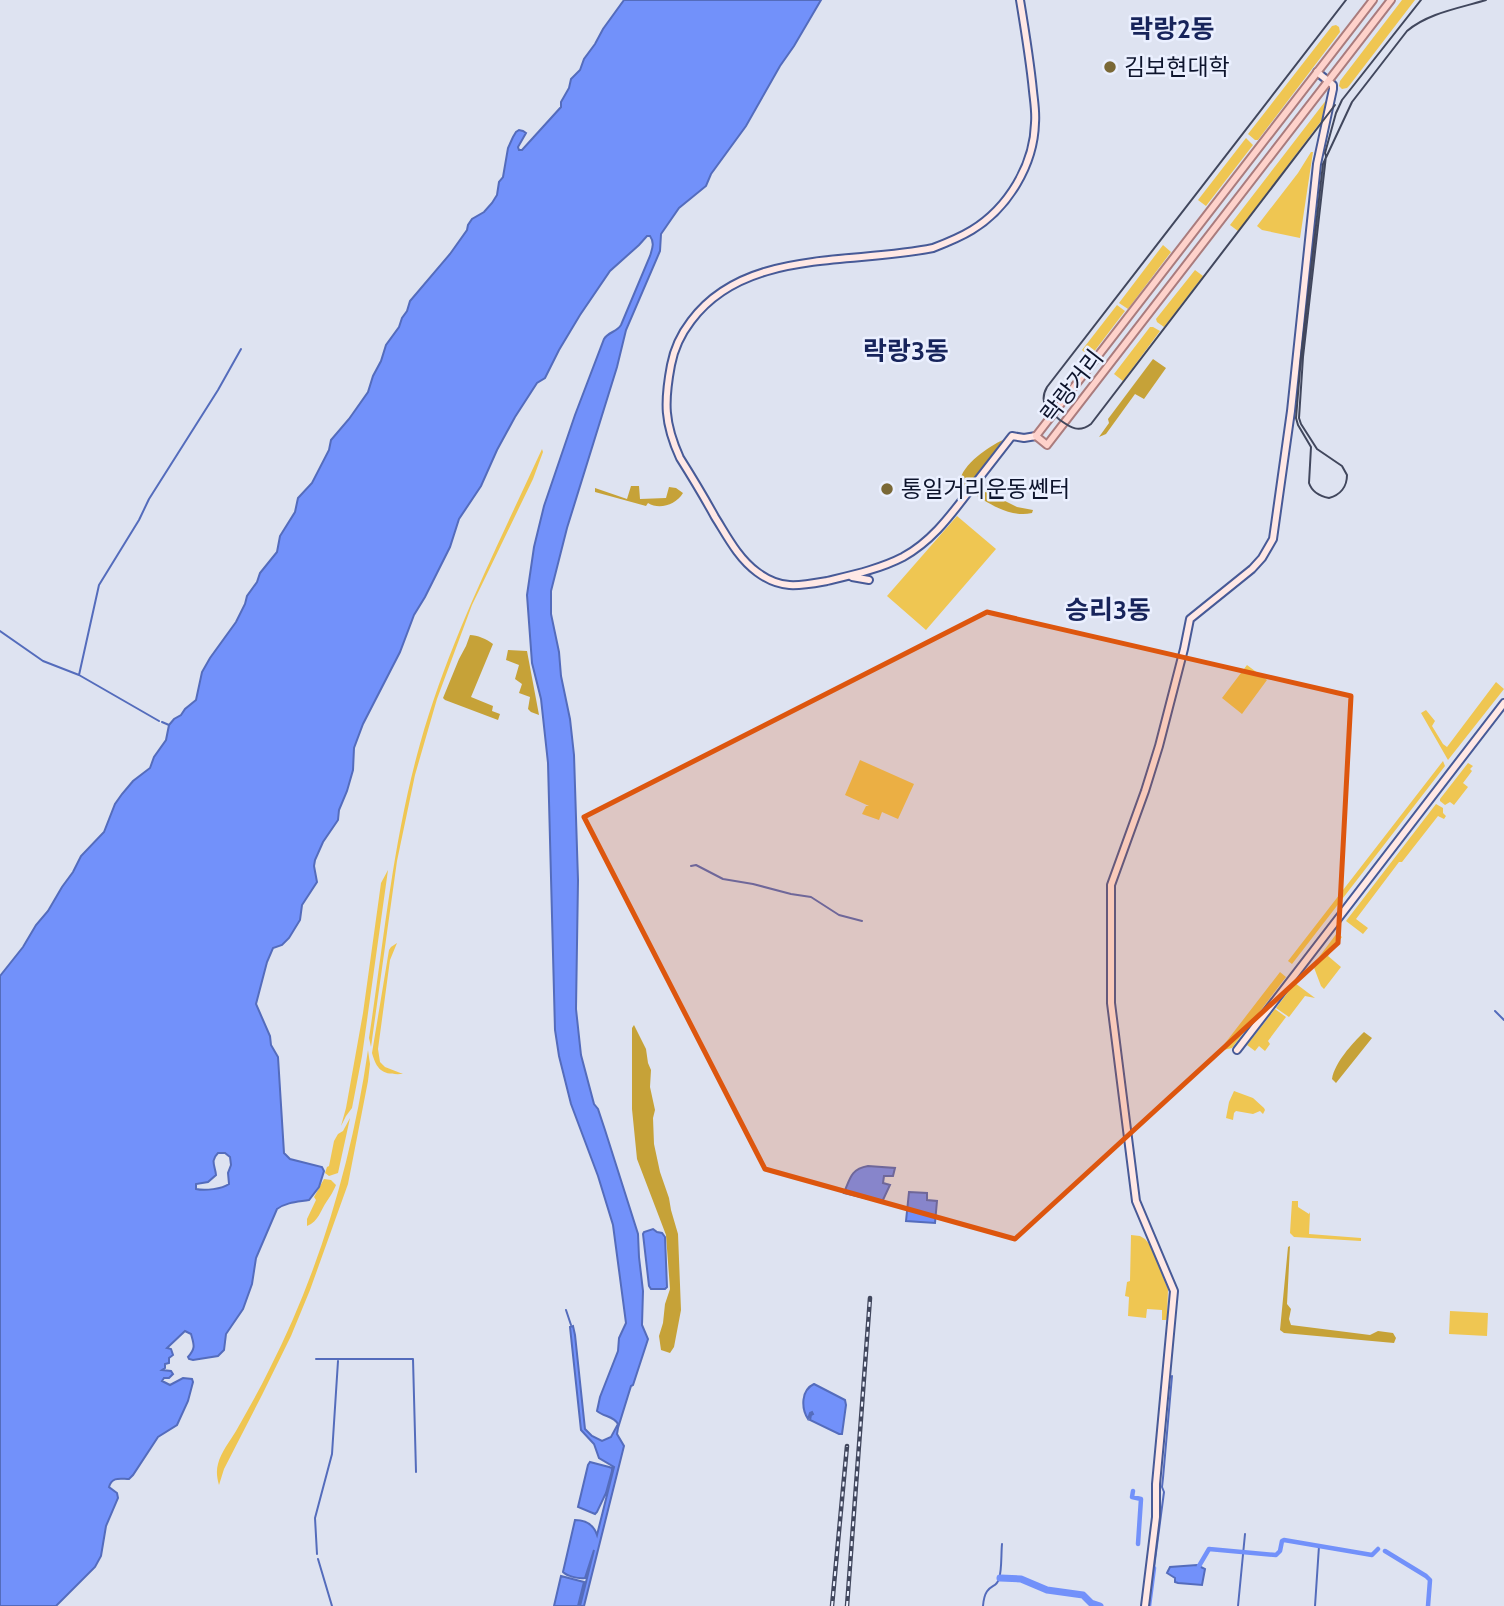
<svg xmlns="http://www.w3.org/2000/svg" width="1504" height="1606" viewBox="0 0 1504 1606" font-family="Cabin,'Noto Sans KR',sans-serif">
	<rect width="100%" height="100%" fill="#dee3f1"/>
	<path fill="#efc652" d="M1402,0H1415L1349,86L1347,88L1342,89L1339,86L1340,81Z
		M1336,25L1339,27L1340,32L1258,140H1255L1248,134L1332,26Z
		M1327,99L1328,100L1325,116L1238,231L1230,225Z
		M1246,138L1253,145L1206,206L1198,200Z
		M1311,152H1313L1300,238L1262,230L1257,226L1298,173Z
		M1163,245L1171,252L1128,309L1119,303Z
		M1195,270L1203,276L1164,327L1157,322L1156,319Z
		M1117,305L1125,311L1090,357L1082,350Z
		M1150,327H1153L1160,331L1123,381L1114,374Z
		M542,449L543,452L533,479L472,605L437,699L415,775L397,861L371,1047L369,1038C384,940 393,840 420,744C449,641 497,547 542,449Z
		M957,516L996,549L926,630L887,596Z
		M1247,665L1267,680L1242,714L1222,698Z
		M1496,682L1504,689L1448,760L1421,713L1426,710L1435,721L1432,726L1443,744L1447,747Z
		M860,760L914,784L898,819L882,812L879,820L862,814L866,806H869L845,795Z
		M1443,761L1445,766L1292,964L1288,961Z
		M1468,763L1473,766L1470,769L1472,771L1463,783L1468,787L1454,805L1450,802L1445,805L1440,801V799Z
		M1436,804L1443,808V813L1446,816L1444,819L1438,816L1402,862H1399L1356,919L1368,928L1363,934L1346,921Z
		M388,870L362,1056L352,1108L346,1116L341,1126L346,1108L363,1013L381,883Z
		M1337,933L1342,937L1328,956L1341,967L1324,989L1321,986L1313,965Z
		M397,943L390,960L378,1049L380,1062L385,1067L403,1074C383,1075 377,1071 372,1053L389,950L391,947Z
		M1280,972L1286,977L1232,1048L1219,1051Z
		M1295,983L1315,998L1305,996L1289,1017L1276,1008Z
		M1275,1009L1286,1017L1268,1041L1270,1044L1265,1051L1259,1046L1255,1051L1247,1045Z
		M368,1050L370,1064L368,1081L348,1184L310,1290L291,1336L262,1395L224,1469L219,1485C217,1478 216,1471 218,1464C221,1452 230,1441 236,1431C247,1411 259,1391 269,1370C320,1270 352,1160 368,1050Z
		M1234,1091L1253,1098L1264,1108L1265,1110L1263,1114L1260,1111L1253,1114L1236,1111L1234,1113L1233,1120L1226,1118L1229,1102Z
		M350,1118L338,1173L329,1176L325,1173L327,1167L329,1166L334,1141L338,1134L343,1131Z
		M324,1179L331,1180L336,1185C333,1192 331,1195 327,1201C320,1211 319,1221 307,1226V1219L316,1200L314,1197Z
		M1292,1201H1298V1207L1309,1214L1310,1212L1309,1234L1361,1238V1241L1294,1237L1290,1233Z
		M1131,1235L1140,1236L1145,1239L1150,1245L1168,1289L1167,1318L1166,1320H1162V1310L1147,1309L1146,1318L1128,1316L1129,1297L1125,1296L1127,1282L1130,1281Z
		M1450,1311L1488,1313L1487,1336L1449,1334Z"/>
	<path fill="#c6a238" d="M1153,359L1166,368L1144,399L1135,394L1106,434L1099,437L1109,423L1108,419Z
		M1003,440L964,492C961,487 959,486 960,481C962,465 989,446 1003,440Z
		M631,486H639L640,499L666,498L669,487L676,488L683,493C676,505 659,510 648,503L646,506L595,492V488L627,499Z
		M977,487L1017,507L1033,510L1032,513C1011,518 989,504 973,493Z
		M470,635C477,635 487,639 493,644L471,697L493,706L492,711L500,714L498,720L445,700L443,698L459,659L466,646Z
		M508,650L527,651L539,715L531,712L528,709L530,697L519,693L522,684L515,679L519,665L506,660Z
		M634,1025L646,1049L648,1063L651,1070L650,1087L655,1110L653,1118L654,1144L660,1172L669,1198L671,1210L678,1234L681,1310L674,1347L670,1353L661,1350L659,1336L663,1323L665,1304L670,1289L666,1235L637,1159L632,1109V1028Z
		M1364,1032L1372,1038L1336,1083L1332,1079C1335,1062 1352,1044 1364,1032Z
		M1290,1246L1287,1304L1291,1309L1289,1319L1291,1325L1370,1335L1378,1331L1393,1333L1396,1338L1394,1343L1284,1333L1280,1330L1288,1247Z"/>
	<path fill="#7291fa" stroke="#546cbc" stroke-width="2" fill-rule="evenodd" d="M624,0H821L794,46L780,66L746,126L711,174L706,186L679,208L661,234L660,251L626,330L617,367L567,528L551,591V614L559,652L561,676L570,719L574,755L578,880L576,1009L581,1055L594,1104L598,1109L605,1130L638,1234L639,1257L643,1291L642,1325L648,1339L633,1385L631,1386L618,1428L617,1434L624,1446L584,1606H580L594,1550L585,1578C578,1579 567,1576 563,1572L575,1520C587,1520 594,1526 597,1535L614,1467L599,1458L594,1444L581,1430L570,1327L573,1326L575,1335L585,1429L592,1436L602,1441L611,1437L618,1424C614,1416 604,1417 597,1411L600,1397L618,1351L619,1338L626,1323L613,1225L598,1176L571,1104L559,1056L555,1030L548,763L541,699L532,663L527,595L534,547L544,506L575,415L604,339C608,332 617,332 621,325L650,256C652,249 655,243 650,236H647L639,245L610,271L580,315L559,350L545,378L537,383L515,417L497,450L481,486L459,519L450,547L425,597L414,615L400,652L363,724L354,748L353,770L347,791L339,810L338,820L323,842L315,860L314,866L317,882L302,905L300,920L289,938L282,945L273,948L267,962L256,1004L270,1036L271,1045L278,1057L284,1153L290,1159L322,1167L324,1171L319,1187L309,1200C297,1202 287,1202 277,1209L256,1258L252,1284L243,1309L226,1334L224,1350L218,1356L193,1360L189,1359L188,1357C196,1348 194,1345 191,1334L185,1331L167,1348L171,1349L173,1355L169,1358V1363L165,1364V1368L162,1370L171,1371L173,1374L169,1378H164L162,1381L170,1385L183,1378L192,1379L193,1382L188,1401L177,1425L158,1437L133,1475L129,1479C121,1479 112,1476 109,1487L117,1493L118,1498L106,1526L101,1556L95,1567L56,1606H0V976L23,947L36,925L48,911L62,887L73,872L81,856L104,832L115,804L122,794L133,781L150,768L154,757L166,740L169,725L174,719L181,715L185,709L196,700L202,672L210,658L236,622L245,604L247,596L257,582L260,573L277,552L280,536L295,512L298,498L312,483L329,450L331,440L349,419L368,392L373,376L381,361L386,345L399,327L402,318L407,311L410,301L450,254L467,230L468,225L472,219L484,212L492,203L497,195L499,182L503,177L508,148L513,137L516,132L519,130L523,131L526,133L518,147L519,150H522L561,107V102L569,88L571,79L580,70L584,59L595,44L603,29ZM218,1153H225L230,1157L231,1165L228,1173L229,1184C222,1189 205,1191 196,1189V1184L208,1182L216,1175C215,1165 210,1161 218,1153Z
		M868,1166L895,1168L893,1176H884L883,1183L890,1185L882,1202L844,1193C850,1178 851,1169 868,1166Z
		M909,1192L927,1193V1200L937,1201L935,1223L906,1221Z
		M653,1229L657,1232L662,1233L665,1237L667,1287L665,1289H651L649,1286L643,1234L644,1232Z
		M814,1384L845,1400L846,1405L842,1434H839L810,1420L811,1415L813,1414L812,1412L810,1413L808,1419C801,1408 801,1390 814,1384Z
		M590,1462L609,1467L612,1468V1471L606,1493L597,1512L595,1514L578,1507L588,1465Z
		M1197,1565L1205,1569L1202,1585L1178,1583L1175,1582V1578L1167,1573L1170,1567Z
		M561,1576L584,1582L578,1606H554Z"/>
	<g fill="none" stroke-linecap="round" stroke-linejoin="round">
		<path stroke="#546cbc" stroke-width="2" d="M0,631L43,661L79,675L159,721
			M79,675L99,585L139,520L149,499L218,390L241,349
			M162,722L169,725
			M691,866L696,865L723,879L753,884L791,894L811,897L839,915L862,921
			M1495,1011L1504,1020
			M566,1310L571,1325
			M316,1359H413L416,1472
			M317,1554L315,1518L332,1454L338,1361
			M318,1559L332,1606
			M1154,1568L1164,1492L1162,1487L1163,1478L1172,1376
			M983,1606C985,1582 996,1590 999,1579C1002,1570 1001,1554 1002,1544
			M1238,1606L1245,1534
			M1315,1606L1319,1546"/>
		<path stroke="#7291fa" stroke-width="4.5" d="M1133,1491L1132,1497L1141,1499L1138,1544
			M1385,1551L1426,1576L1430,1580L1428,1606
			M1199,1566L1209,1549L1276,1555L1280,1551L1282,1541L1284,1540L1372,1555L1378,1549
			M1149,1606L1154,1568"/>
		<path stroke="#7291fa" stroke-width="7" d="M1000,1578L1021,1579L1047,1590L1083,1595L1091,1603L1100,1606"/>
		<defs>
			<path id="secondary" d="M1020,0C1025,30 1030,60 1033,91C1034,101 1036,112 1035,123C1034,165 1008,208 972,230C959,238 946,243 933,248C852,265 745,248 691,321C681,334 674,349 671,365C664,402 664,423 680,458C692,477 704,497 715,517C727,536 738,558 757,572C781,590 799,586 827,581C852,575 880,569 903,557C932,541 950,516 970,490C984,472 998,454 1012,436L1024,438L1036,436
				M852,577L869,580
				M1237,1050L1504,703
				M1145,1606L1156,1517V1484L1174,1291L1136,1201L1111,1003V885L1145,791L1159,746L1184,649L1190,619L1252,569L1262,558L1273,539L1291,411L1317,164L1333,89V85L1317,72"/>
			<path id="primary" d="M1373,0L1036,436L1047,445L1391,0"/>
		</defs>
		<use href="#secondary" stroke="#475a97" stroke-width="10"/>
		<use href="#primary" stroke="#aa7c7d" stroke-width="10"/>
		<use href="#secondary" stroke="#ffe8e5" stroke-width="6"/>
		<use href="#primary" stroke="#fed2cb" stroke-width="6"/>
		<path stroke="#41475d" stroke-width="2" d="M1421,0L1342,100L1336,113L1325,153L1326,156L1303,357L1299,418L1301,424L1317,449L1342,466L1347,475C1347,487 1340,495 1329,498C1319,496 1312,492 1309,483L1311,447L1298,425L1296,418L1301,357L1323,164L1352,102L1407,31C1428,13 1460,8 1486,0
			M1335,105L1091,424C1079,433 1071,428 1060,420C1048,410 1038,403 1047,387L1346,0"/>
		<defs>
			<path id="rail" d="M832,1606L847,1446
				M847,1606L870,1298"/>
		</defs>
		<use href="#rail" stroke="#41475d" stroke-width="4.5"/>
		<use href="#rail" stroke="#ebf0ff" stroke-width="2" stroke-dasharray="5" stroke-linecap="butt"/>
	</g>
	<path fill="#dd560e" fill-opacity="0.2" stroke="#dd560e" stroke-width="5" stroke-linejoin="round" d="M987,612L1351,696L1338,943L1015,1239L765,1169L584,817Z"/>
	<g fill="#7a6836" stroke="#ebf0ff" stroke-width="2.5">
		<circle cx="1110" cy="67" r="7"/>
		<circle cx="887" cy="489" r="7"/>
	</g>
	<g text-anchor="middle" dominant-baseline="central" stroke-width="5" stroke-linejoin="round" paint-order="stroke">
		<g font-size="23" fill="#0d142c" stroke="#ebf0ff" text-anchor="start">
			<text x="1124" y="67">김보현대학</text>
			<text x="901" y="489">통일거리운동쎈터</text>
		</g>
		<g font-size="23" fill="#0d142c" stroke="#ebf0ff">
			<text transform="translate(1072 386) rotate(-52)">락랑거리</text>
		</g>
		<g font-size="26" font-weight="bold" fill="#17245b" stroke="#ebf0ff">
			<text x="1172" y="29">락랑2동</text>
			<text x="906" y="351">락랑3동</text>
			<text x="1108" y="610">승리3동</text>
		</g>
	</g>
</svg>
